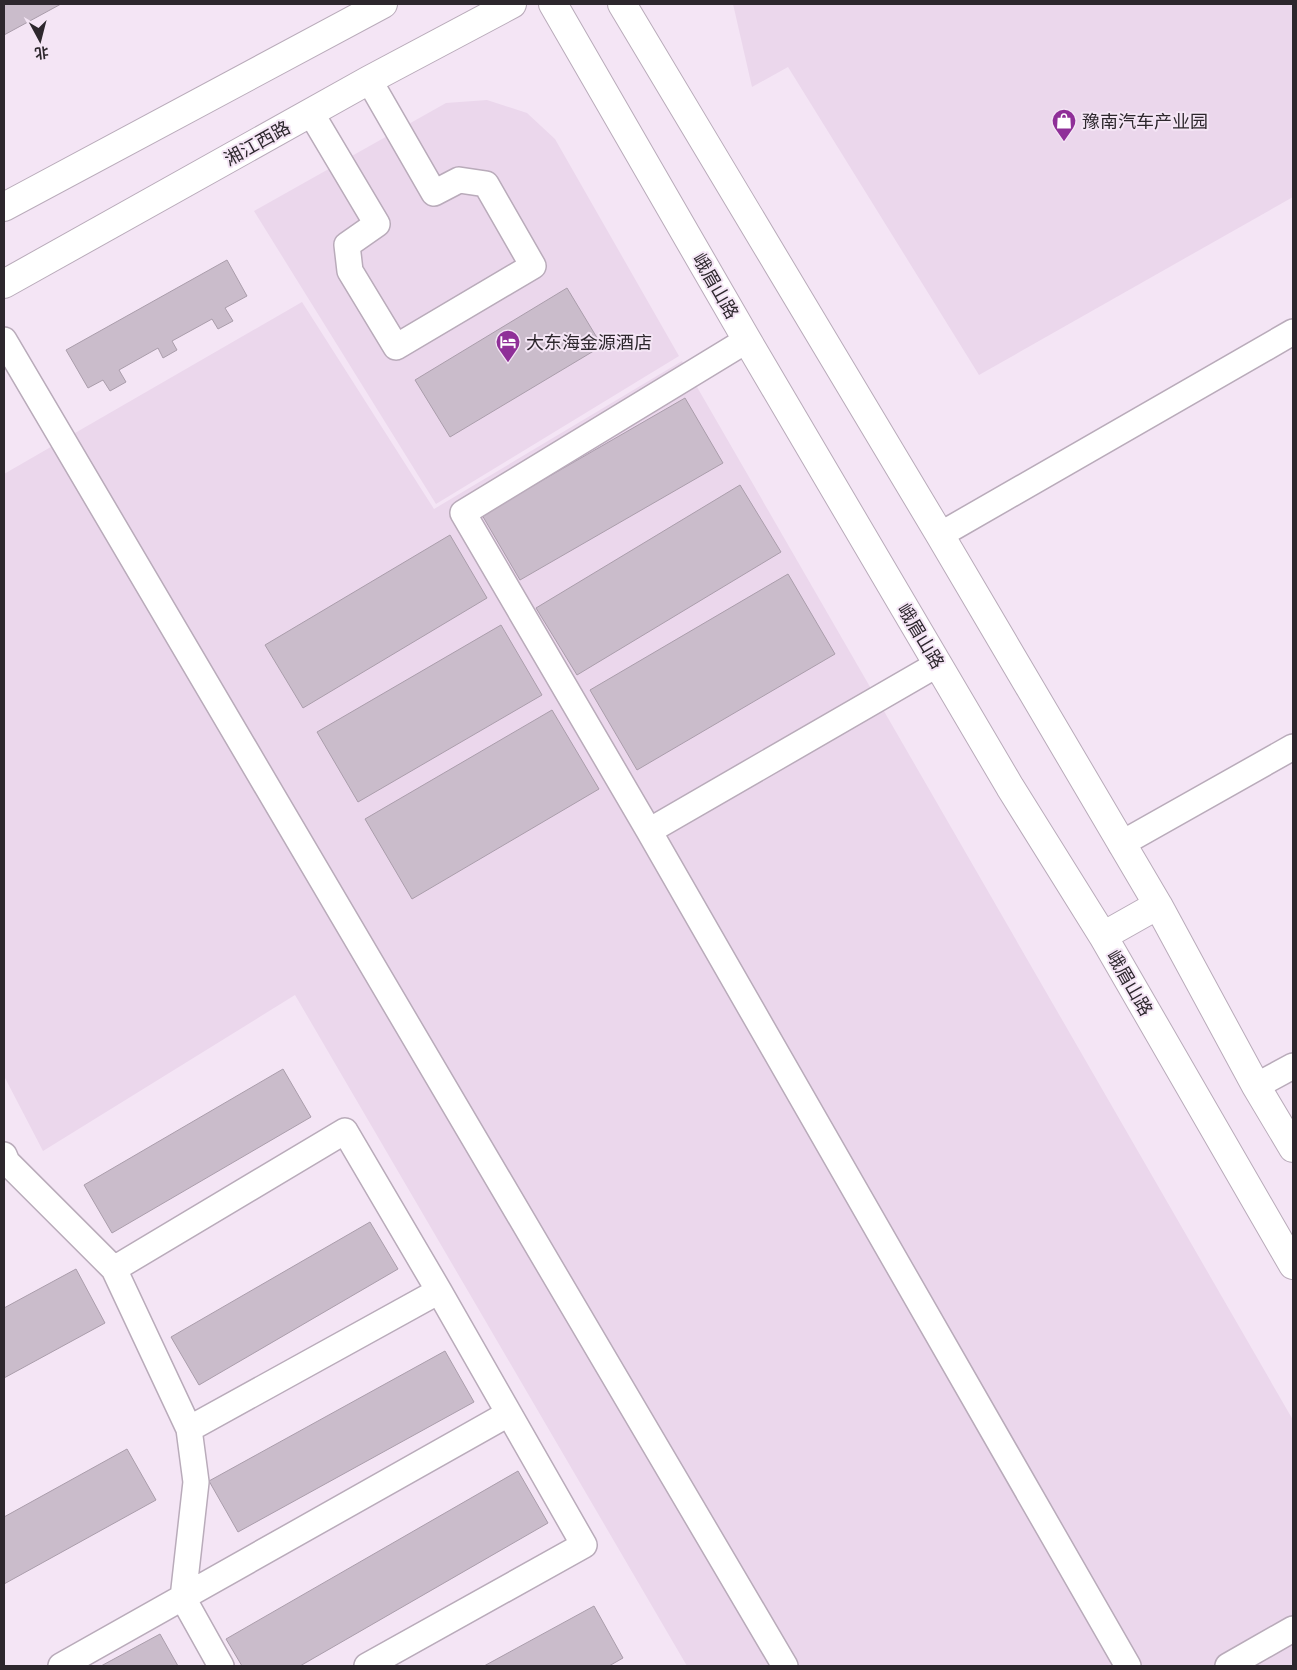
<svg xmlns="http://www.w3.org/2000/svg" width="1297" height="1670" viewBox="0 0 1297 1670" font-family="Mulish,'Noto Sans SC',sans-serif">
	<rect width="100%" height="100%" fill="#f4e5f5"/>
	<path fill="#ebd7ec" d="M733,4H1293V197L979,375L788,67L752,87Z
		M487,100L527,113L555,139L679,356L436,504L254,211L446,103Z
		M302,302L434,509L682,361L1293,1420V1666H687L295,995L43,1151L4,1076V474Z"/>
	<path fill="#cabccb" stroke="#aa9dab" d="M4,4H61L4,35Z
		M227,260L247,296L225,308L233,321L218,329L212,319L172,341L177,350L163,358L158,348L119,370L126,382L110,391L103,380L88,388L66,350Z
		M567,288L602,346L450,437L415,380Z
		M685,398L723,463L520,580L482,515Z
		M740,485L781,552L577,675L536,608Z
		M450,535L487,598L303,708L265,645Z
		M788,574L835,654L637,770L590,690Z
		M501,625L542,695L358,802L317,732Z
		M552,710L599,789L412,899L365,819Z
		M283,1069L311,1117L112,1233L84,1185Z
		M370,1222L398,1269L199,1385L171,1337Z
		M76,1269L105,1323L4,1378V1308Z
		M445,1351L474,1402L238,1532L209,1481Z
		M127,1449L156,1500L4,1584V1517Z
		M518,1471L548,1523L300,1666H242L226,1639Z
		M594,1606L623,1658L609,1666H484Z
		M160,1634L178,1666H101Z"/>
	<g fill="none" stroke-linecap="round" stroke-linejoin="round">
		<defs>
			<path id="minor" d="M311,113L377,224L347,245L350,271L396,347L533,266L486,184L459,180L434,193L369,80
				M4,340L785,1666
				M747,340L463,513L649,831L1128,1666
				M940,535L1293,332
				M649,831L938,664
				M1121,844L1293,747
				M1256,1086L1293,1066
				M4,1155L7,1162L114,1269L189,1429L196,1482L183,1598L221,1666
				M114,1269L345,1131L439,1291L584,1545L367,1666
				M189,1429L439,1291
				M61,1666L508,1414
				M1228,1666L1293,1629"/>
			<path id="tertiary" d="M553,4L747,340L1010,787L1103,936L1293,1265
				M622,4L940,535L1158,905L1256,1086L1293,1148
				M1103,936L1158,905"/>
			<path id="primary" d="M4,207L383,4
				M4,284L369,80L512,4"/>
		</defs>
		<use href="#minor" stroke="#b9abba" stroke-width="28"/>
		<use href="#tertiary" stroke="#b9abba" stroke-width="30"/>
		<use href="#primary" stroke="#b9abba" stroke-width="30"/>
		<use href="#minor" stroke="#fff" stroke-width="25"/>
		<use href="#tertiary" stroke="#fff" stroke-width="28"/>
		<use href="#primary" stroke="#fff" stroke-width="28"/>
	</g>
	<defs>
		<symbol id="shop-pin" viewBox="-11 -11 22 30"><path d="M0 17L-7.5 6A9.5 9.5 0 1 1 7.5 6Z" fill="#8f2f98" stroke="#f4e5f5"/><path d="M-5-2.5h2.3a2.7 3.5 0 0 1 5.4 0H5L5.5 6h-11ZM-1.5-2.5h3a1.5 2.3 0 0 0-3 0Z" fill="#fff"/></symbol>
		<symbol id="hotel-pin" viewBox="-11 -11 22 30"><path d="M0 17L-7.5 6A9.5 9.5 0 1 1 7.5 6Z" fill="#8f2f98" stroke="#f4e5f5"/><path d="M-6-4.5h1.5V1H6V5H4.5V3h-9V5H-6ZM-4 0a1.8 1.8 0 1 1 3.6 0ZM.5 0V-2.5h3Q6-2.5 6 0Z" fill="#fff"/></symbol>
	</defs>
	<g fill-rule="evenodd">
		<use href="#shop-pin" x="1050" y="107" width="28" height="38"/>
		<use href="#hotel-pin" x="494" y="328" width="28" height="38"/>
	</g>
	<g text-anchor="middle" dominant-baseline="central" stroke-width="4" stroke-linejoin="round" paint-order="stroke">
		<g font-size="18" fill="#2d272d" stroke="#f4e5f5" text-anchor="start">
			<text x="1082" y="121">豫南汽车产业园</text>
			<text x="526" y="342">大东海金源酒店</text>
		</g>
		<g font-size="18" fill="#2d272d" stroke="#f4e5f5">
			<text transform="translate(257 143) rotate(-29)">湘江西路</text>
			<text transform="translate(716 286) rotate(60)">峨眉山路</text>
			<text transform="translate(921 636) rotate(59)">峨眉山路</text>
			<text transform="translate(1130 983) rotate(60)">峨眉山路</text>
		</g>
	</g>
	<rect width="1297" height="1670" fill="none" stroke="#2d272d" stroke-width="10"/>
	<g transform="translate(40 40) rotate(173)" stroke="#f4e5f5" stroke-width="4" paint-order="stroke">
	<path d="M0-4L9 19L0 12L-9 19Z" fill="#2d272d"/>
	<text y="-8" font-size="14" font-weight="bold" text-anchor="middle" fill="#2d272d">北</text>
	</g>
</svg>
